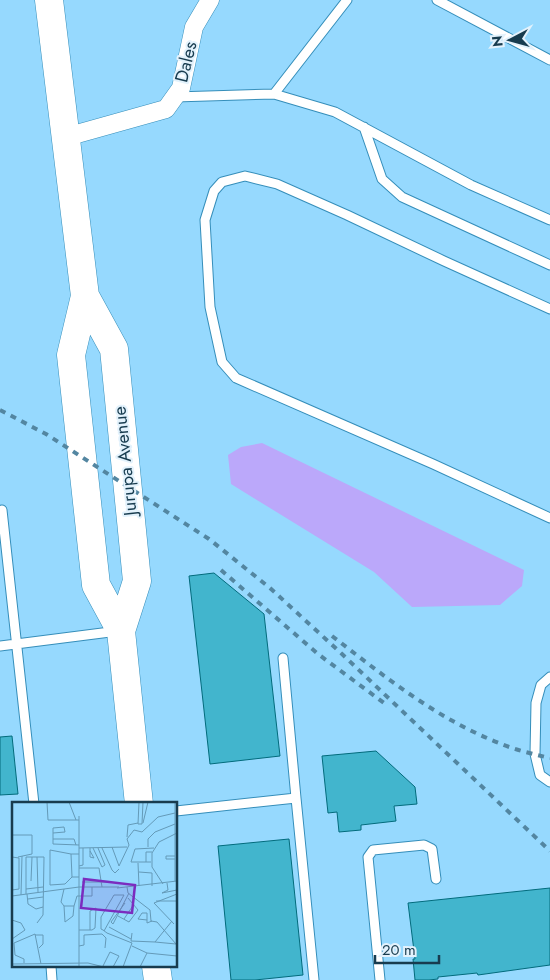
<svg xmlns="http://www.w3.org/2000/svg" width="550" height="980" viewBox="0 0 550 980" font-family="Jost,sans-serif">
	<rect width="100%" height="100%" fill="#96d9fe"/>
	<path fill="#bba8fa" d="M262,443L524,570L522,586L500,605L412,607L374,572L231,484L228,455L241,447Z"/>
	<path fill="#42b5cd" stroke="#026b7c" d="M214,573L264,614L280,756L210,764L189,576Z
		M12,736L18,794L0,795V737Z
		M376,751L415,787L417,804L394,806L396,821L361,825V830L339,832L337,812L328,813L322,756Z
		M289,839L303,975L255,980H231L218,846Z
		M550,888V965L478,975L477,973L438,977V979L429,980H415L413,959H415L408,903Z"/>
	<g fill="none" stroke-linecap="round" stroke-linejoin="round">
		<defs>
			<path id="lane" d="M437,0L550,60
				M274,94L347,0
				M175,97L274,94L335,112L471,185L550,220
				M364,127L382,179L402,197L550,265
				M550,309L444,261L347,215L277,184L245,176L222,182L214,191L205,220L210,307L222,362L236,378L433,464L550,518
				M2,510L34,804
				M0,646L118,631
				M283,658L296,798
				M550,677L541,685L536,703L535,754L540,775L550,782
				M176,811L296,798L314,980
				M51,966L52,980
				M380,980L368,857L373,850L424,845L432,849L436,879"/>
			<path id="street" d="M66,137L166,109L181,88L194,27L210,0"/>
			<path id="primary" d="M49,0L85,296L71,355L96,585L121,631L139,804
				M85,296L114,349L137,581L121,631
				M156,966L158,980"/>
		</defs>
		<use href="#lane" stroke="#358eba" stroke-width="11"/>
		<use href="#street" stroke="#358eba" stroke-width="19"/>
		<use href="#primary" stroke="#358eba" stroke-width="29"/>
		<use href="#lane" stroke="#fff" stroke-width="9"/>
		<use href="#street" stroke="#fff" stroke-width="18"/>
		<use href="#primary" stroke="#fff" stroke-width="28"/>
		<path stroke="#5386a1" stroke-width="4" stroke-dasharray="6 6" stroke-linecap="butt" d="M0,410L46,434L209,539L270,588L342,654L550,851
			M221,570L318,654L388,706
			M332,636C384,676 437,719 499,743C515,750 533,754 550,758"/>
	</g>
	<g text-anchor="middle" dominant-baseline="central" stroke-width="4" stroke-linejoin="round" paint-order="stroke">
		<g font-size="18" fill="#183c4f" stroke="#e3f2fc">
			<text transform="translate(186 62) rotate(-76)">Dales</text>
			<text transform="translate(125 461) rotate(-96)">Jurupa Avenue</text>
		</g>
	</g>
	<g transform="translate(12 802)">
		<rect width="165" height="165" fill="#96d9fe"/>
		<path fill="none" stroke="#649ab8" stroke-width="1" d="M35,0L36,18H67M57,0L64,18M127,0L126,22H130L131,0M67,14V165M131,21L136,0M41,31L53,30L52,25L41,26V42L67,43M0,33H20V52L6,55M115,35L116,23L126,21M41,37H62L64,43M100,45L107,64L117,43L115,37L122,28L130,30L146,15L163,11M136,45V37L143,30L163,22M67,46L115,45M78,46V55L82,56L78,49M81,46L90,65L93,63L86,46M90,46L100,68L103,71L107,67M59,52L38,48V83L53,82L60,75M67,52H59L60,75H67M163,54H154V57H163M0,55L7,56V87L0,88M25,55L26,90M134,60V50H140M139,60H119L123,47L142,46M126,61L127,84M67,64L71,63V46M67,66H87L90,85M127,70L140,71V84M19,79L20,55M163,79V0M70,80H97M155,81L156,88L150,91L165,88M151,82L140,65V51L147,40L165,31M115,85L116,91L138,108L139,119L145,120L164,142L143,140M105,86L165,79M14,87L31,85M52,87L49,100L52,104H62L65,94H80V85M14,92V55H32L31,113L25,121M15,92L16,102L24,107L31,105M9,93L10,54M0,94L67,85H107M16,97L31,95M144,99H165M52,104L53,120L61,114L62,104M106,114L117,120L126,108L116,96M112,117L122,102M0,118L9,121L13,128L0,137M135,118L126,117L130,111H135V121L140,119M101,122L117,91M101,122L99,120L113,101M162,122L142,101L165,92M97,125L119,137M67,128H80L83,126L84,106L78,109V128M92,129L112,93H102L89,115V127L91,128L95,131L120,141L111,165M120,131L119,139L143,140L160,119M23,133H31V142L27,146M67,144L72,143V133L90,132L94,136L93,146M120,144L135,151L165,154M12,161V157L3,153L2,141L23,132L29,162M0,162L76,161L92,165M91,164L98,150L107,154L101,165M128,165L135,151"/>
		<path fill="#7b2cbf" fill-opacity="0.15" stroke="#7b2cbf" stroke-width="2.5" d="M72,77L123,83L120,111L69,106Z"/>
		<rect width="165" height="165" fill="none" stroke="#183c4f" stroke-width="2.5"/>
	</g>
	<g transform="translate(510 40) rotate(264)" stroke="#e3f2fc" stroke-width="4" paint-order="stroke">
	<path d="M0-4L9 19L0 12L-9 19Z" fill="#183c4f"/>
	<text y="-8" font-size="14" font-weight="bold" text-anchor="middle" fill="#183c4f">N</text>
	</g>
	<path d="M375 955v8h64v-8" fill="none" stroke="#183c4f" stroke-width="2.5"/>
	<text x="382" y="955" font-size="15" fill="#183c4f" stroke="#e3f2fc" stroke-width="4" paint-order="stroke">20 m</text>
</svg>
